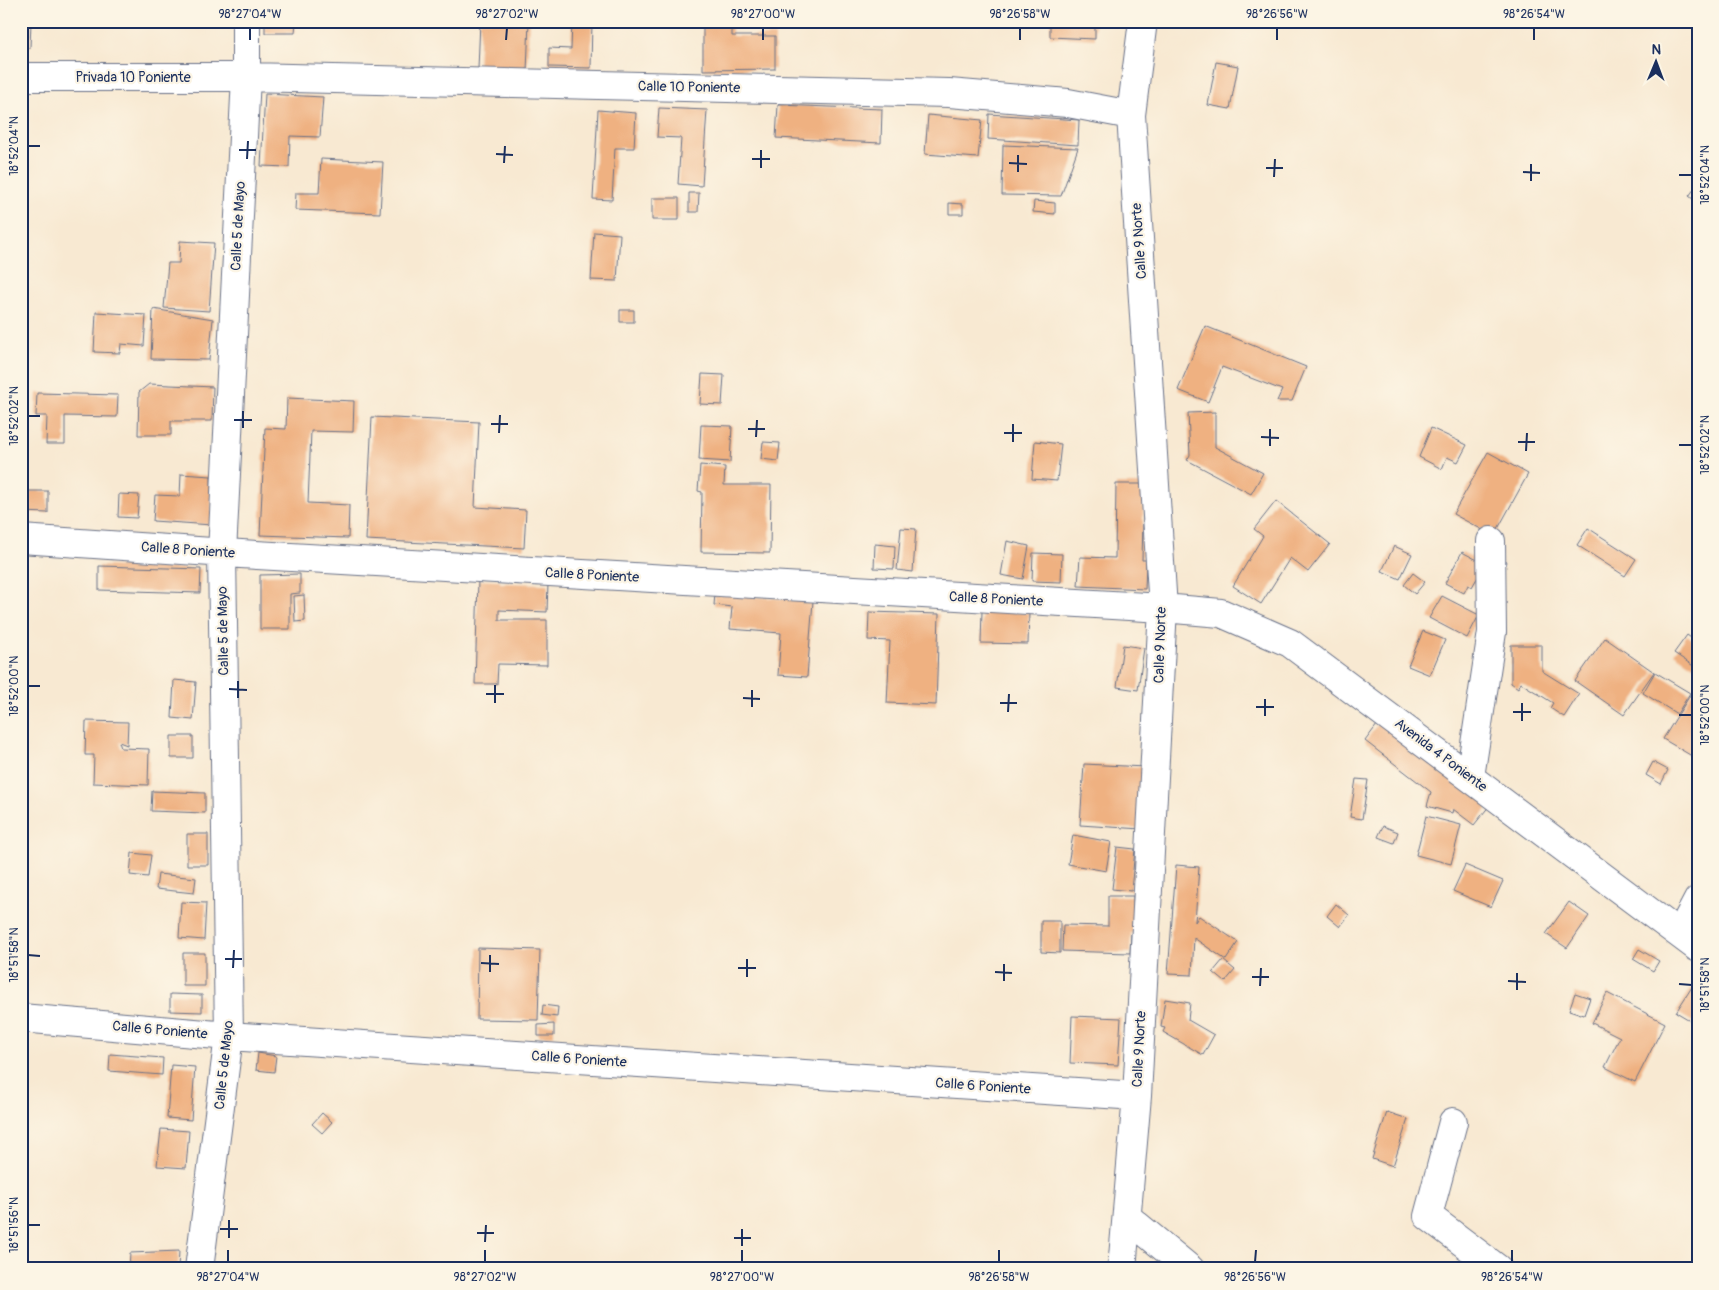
<svg xmlns="http://www.w3.org/2000/svg" width="1719" height="1290" viewBox="0 0 1719 1290" font-family="Pangolin,sans-serif">
	<rect width="100%" height="100%" fill="#fcf5e5"/>
	<filter id="ink" filterUnits="userSpaceOnUse"><feTurbulence type="fractalNoise" baseFrequency=".02" numOctaves="2"/><feDisplacementMap in="SourceGraphic" scale="10" xChannelSelector="R" yChannelSelector="G"/><feConvolveMatrix kernelMatrix="1 2 1 2 8 2 1 2 1" color-interpolation-filters="sRGB"/></filter>
	<filter id="wash" filterUnits="userSpaceOnUse"><feTurbulence type="fractalNoise" baseFrequency=".0096" numOctaves="4" result="noise"/><feDisplacementMap in="SourceGraphic" scale="20" xChannelSelector="R" yChannelSelector="G"/><feGaussianBlur stdDeviation="1.12" result="paint"/><feColorMatrix in="noise" values="0 0 0 0 0 0 0 0 0 0 0 0 0 0 0 0 0 1.4 0 .05"/><feComposite in="paint" operator="in"/></filter>
	<g filter="url(#wash)">
		<rect width="100%" height="100%" fill="#f8e9d2"/>
		<g id="blocks">
			<path fill="#efb181" d="M21,21H31L30,48H21Z
				M265,21H296L295,33H265Z
				M480,21H529L527,71L478,69Z
				M572,21H592L591,68L549,67V48L571,49Z
				M703,21H732V36H775V69L703,70Z
				M1050,21H1095V39L1050,37Z
				M1216,62L1238,66L1230,109L1208,105Z
				M265,94L323,97L320,137L290,136L289,167L261,166Z
				M778,105L882,109L881,143L776,138Z
				M659,108L707,110L702,186L678,184L681,138L657,137Z
				M598,110L636,113L634,148H615L612,200L593,199Z
				M989,114L1079,120L1078,145L988,139Z
				M928,115L982,120L978,158L925,154Z
				M1003,145L1078,148L1061,196L1002,195Z
				M321,159L383,162L380,213L295,210L296,193H319Z
				M1698,184V203L1689,196Z
				M689,193H699L698,212H689Z
				M652,198H679V220H652Z
				M1034,201L1055,203V214L1033,212Z
				M949,203L963,204V214H949Z
				M594,232L620,234L617,281L591,280Z
				M180,241L214,243L209,311L164,308L168,263H179Z
				M153,309L213,319L209,360L151,359Z
				M620,310H634V322H620Z
				M96,312L146,315L144,346L121,344L120,353L94,352Z
				M1205,326L1306,367L1292,401H1277L1282,390L1222,367L1208,402L1178,390Z
				M702,374L724,375L722,405L700,404Z
				M149,384L213,387L212,421H171V435H138L139,392Z
				M37,393L118,395L117,417L65,416V444H46L47,416H36Z
				M287,398L354,401L353,432L311,431L308,503L349,505L348,538L260,535L265,428L286,429Z
				M1215,412V447L1263,473L1251,494L1187,460L1190,455L1188,413Z
				M372,417L479,422L475,507L526,510L524,548L366,540Z
				M701,425L732,426L730,462L699,460Z
				M1431,428L1467,445L1458,462L1447,457L1442,469L1419,457Z
				M1035,441L1061,444L1057,481L1032,479Z
				M763,442L780,443L778,461L761,459Z
				M1488,452L1528,474L1494,536L1453,514Z
				M700,465L725,467L724,485H771L770,553L701,552L702,492L698,491Z
				M21,469H24V491H48V513L21,512Z
				M181,474L211,476L212,525L153,521L155,495L180,496Z
				M1116,484H1144L1142,560H1146L1145,589L1078,586L1080,557L1115,558Z
				M119,494L139,495L137,518L118,517Z
				M1276,501L1330,544L1308,572L1290,558L1261,604L1233,586L1263,536L1254,529Z
				M901,528L916,529L913,572L897,570Z
				M1588,528L1636,559L1625,576L1577,545Z
				M1007,541L1029,546L1023,579L1001,575Z
				M875,544L895,546L894,569L874,568Z
				M1394,546L1412,554L1400,579L1382,571Z
				M1462,552L1485,564L1472,587L1468,585L1464,593L1445,583Z
				M1033,553L1062,554L1061,582L1032,581Z
				M99,566L201,569L200,593L99,590Z
				M1413,573L1425,582L1415,594L1404,585Z
				M300,574V593L290,594V629H260V575Z
				M478,580L500,581V583L548,584L547,612L499,610V620H547V665L498,664L497,684H475Z
				M715,594L813,601L807,677L778,675L781,633L730,629L732,607L714,605Z
				M304,595L305,621L295,622L294,596Z
				M1442,596L1479,615L1467,638L1429,618Z
				M982,611L1029,613L1028,644L981,643Z
				M869,612L939,614L936,705L887,703L890,641L868,640Z
				M1423,631L1445,640L1430,675L1408,666Z
				M1687,635L1698,643V669L1674,653Z
				M1605,638L1654,672L1624,715L1575,681Z
				M1123,645L1144,648L1138,690L1117,687Z
				M1511,645H1542V671L1579,694L1564,717L1550,708L1553,703L1521,683L1518,688L1511,683Z
				M1655,672L1690,693L1677,714L1643,693Z
				M174,680L196,682L193,720L172,718Z
				M1692,692L1698,696L1697,759L1663,739Z
				M86,721L128,722L127,745L119,742L121,748L149,749L148,785L93,783L94,755H85Z
				M1380,721L1490,805L1474,825L1453,809L1452,813L1427,806L1431,792L1365,741Z
				M171,736H193V758H171Z
				M1653,762L1668,770L1661,784L1646,775Z
				M1084,764L1145,767L1141,829L1080,825Z
				M1356,779L1368,780L1362,819L1350,817Z
				M152,791L205,793V813L151,811Z
				M1426,816L1461,825L1451,864L1416,855Z
				M1383,826L1398,832L1394,843L1378,837Z
				M187,834H208V865H187Z
				M1073,835L1111,842L1106,871L1068,864Z
				M1117,847L1135,849L1131,891L1112,889Z
				M132,853L151,855L148,877L130,875Z
				M1176,865L1199,867L1195,922L1199,916L1238,942L1226,960L1194,938L1192,975L1168,974Z
				M1465,865L1503,881L1491,907L1453,891Z
				M158,874L196,878L194,893L156,889Z
				M1108,896H1133V933H1131L1130,953L1062,951L1063,925L1108,926Z
				M181,902L206,903L204,940L179,938Z
				M1569,902L1589,916L1567,948L1546,934Z
				M1336,904L1349,915L1340,927L1327,916Z
				M1041,921H1060V953L1041,952Z
				M478,948L540,950L538,1020L477,1019Z
				M1639,949L1659,961L1653,971L1633,959Z
				M183,953H205V986H183Z
				M1223,960L1235,970L1225,982L1213,972Z
				M1692,987L1698,990V1025L1676,1012Z
				M1575,993L1590,998L1584,1015L1569,1010Z
				M1607,993L1665,1023L1635,1082L1605,1067L1620,1037L1592,1023Z
				M170,994L202,995V1012L170,1011Z
				M1165,999L1190,1003L1188,1020L1214,1035L1203,1055L1163,1032L1165,1028L1161,1027Z
				M543,1005L558,1007L557,1017L542,1015Z
				M1072,1016L1121,1018L1118,1065L1070,1063Z
				M554,1024V1036H538V1025Z
				M258,1053L276,1056L274,1072L256,1070Z
				M110,1054L163,1058L162,1075L109,1071Z
				M171,1065L195,1067L191,1120L167,1118Z
				M1387,1112L1408,1119L1393,1166L1372,1159Z
				M322,1113L332,1122L322,1133L312,1124Z
				M161,1129L189,1131L186,1168L157,1166Z
				M179,1251L178,1269H129L130,1253Z"/>
		</g>
	</g>
	<g filter="url(#ink)">
		<use href="#blocks" fill-opacity="0" stroke="#687087" stroke-width="1"/>
		<g fill="none" stroke-linecap="round" stroke-linejoin="round">
			<defs>
				<path id="minor" d="M21,77H246L949,93L1068,103L1131,115
					M21,539L241,554L1163,608L1221,613L1290,643L1698,948
					M1470,777L1492,632L1491,541
					M1680,934L1698,900
					M21,1018L229,1036L1137,1096
					M1453,1122L1428,1216L1498,1269
					M1127,1217L1190,1269
					M199,1269L229,1036L222,553L246,77V21
					M1122,1269L1137,1096L1163,608L1131,115L1143,21"/>
			</defs>
			<use href="#minor" stroke="#687087" stroke-width="30"/>
			<use href="#minor" stroke="#fff" stroke-width="28"/>
		</g>
	</g>
	<path fill="none" stroke="#1b2f5e" stroke-width="2" d="M250,40V28M506,40L507,28M763,40V28M1020,40V28M1277,40V28M1534,40V28M28,146H40M239,150H256M496,154L513,155M247,159L248,141M752,159H770M504,163L505,146M1009,163L1027,164M761,168V150M1266,168H1283M1018,172V155M1523,172L1540,173M1679,175H1692M1274,177L1275,159M1531,181V164M28,416H40M234,420H252M491,424H508M243,428V411M748,429H765M499,433L500,415M1004,433H1022M756,437L757,420M1261,437L1279,438M1013,442V424M1518,442H1535M1679,445H1692M1270,446V429M1526,451L1527,433M28,686H40M229,689L247,690M486,694H504M238,698V681M743,698L760,699M495,703V685M1000,703H1017M752,707V690M1256,707H1274M1008,712L1009,694M1513,712H1531M1679,715H1692M1265,716V699M1522,721V703M28,955L40,956M225,959H242M481,963L499,964M233,968L234,950M738,968H756M490,972V955M995,972L1012,973M747,977V959M1252,977H1269M1004,981V964M1508,981L1526,982M1679,984L1692,985M1260,986L1261,968M1517,990V973M28,1225H40M220,1229H238M477,1233H494M229,1238V1220M734,1238H751M485,1242L486,1225M742,1246V1229M228,1262V1250M485,1262V1250M742,1262V1250M999,1262V1250M1255,1262L1256,1250M1512,1262V1250"/>
	<g text-anchor="middle" dominant-baseline="central" stroke-width="4.5" stroke-linejoin="round" paint-order="stroke">
		<g font-size="14" fill="#1b2f5e" stroke="#fcf5e5">
			<text x="133" y="77">Privada 10 Poniente</text>
			<text transform="translate(689 87) rotate(1)">Calle 10 Poniente</text>
			<text transform="translate(238 226) rotate(-87)">Calle 5 de Mayo</text>
			<text transform="translate(1139 241) rotate(-94)">Calle 9 Norte</text>
			<text transform="translate(188 550) rotate(4)">Calle 8 Poniente</text>
			<text transform="translate(592 575) rotate(3)">Calle 8 Poniente</text>
			<text transform="translate(996 599) rotate(3)">Calle 8 Poniente</text>
			<text transform="translate(223 631) rotate(-91)">Calle 5 de Mayo</text>
			<text transform="translate(1160 645) rotate(-88)">Calle 9 Norte</text>
			<text transform="translate(1441 755) rotate(37)">Avenida 4 Poniente</text>
			<text transform="translate(160 1030) rotate(5)">Calle 6 Poniente</text>
			<text transform="translate(1139 1049) rotate(-87)">Calle 9 Norte</text>
			<text transform="translate(579 1059) rotate(4)">Calle 6 Poniente</text>
			<text transform="translate(224 1065) rotate(-84)">Calle 5 de Mayo</text>
			<text transform="translate(983 1086) rotate(4)">Calle 6 Poniente</text>
		</g>
	</g>
	<rect width="1719" height="1290" fill="none" stroke="#fcf5e5" stroke-width="55"/>
	<g transform="translate(1656 62) rotate(1)" stroke="#fcf5e5" stroke-width="4" paint-order="stroke">
	<path d="M0-4L9 19L0 12L-9 19Z" fill="#1b2f5e"/>
	<text y="-8" font-size="14" font-weight="bold" text-anchor="middle" fill="#1b2f5e">N</text>
	</g>
	<rect x="28" y="28" width="1664" height="1234" fill="none" stroke="#1b2f5e" stroke-width="2"/>
	<g font-size="12" text-anchor="middle" fill="#1b2f5e">
		<text x="250" y="18">98°27'04"W</text>
		<text x="507" y="18">98°27'02"W</text>
		<text x="763" y="18">98°27'00"W</text>
		<text x="1020" y="18">98°26'58"W</text>
		<text x="1277" y="18">98°26'56"W</text>
		<text x="1534" y="18">98°26'54"W</text>
		<text transform="translate(14 146) rotate(-90)" y="4">18°52'04"N</text>
		<text transform="translate(1705 175) rotate(-90)" y="4">18°52'04"N</text>
		<text transform="translate(14 416) rotate(-90)" y="4">18°52'02"N</text>
		<text transform="translate(1705 445) rotate(-90)" y="4">18°52'02"N</text>
		<text transform="translate(14 686) rotate(-90)" y="4">18°52'00"N</text>
		<text transform="translate(1705 715) rotate(-90)" y="4">18°52'00"N</text>
		<text transform="translate(14 955) rotate(-90)" y="4">18°51'58"N</text>
		<text transform="translate(1705 985) rotate(-90)" y="4">18°51'58"N</text>
		<text transform="translate(14 1225) rotate(-90)" y="4">18°51'56"N</text>
		<text x="228" y="1281">98°27'04"W</text>
		<text x="485" y="1281">98°27'02"W</text>
		<text x="742" y="1281">98°27'00"W</text>
		<text x="999" y="1281">98°26'58"W</text>
		<text x="1255" y="1281">98°26'56"W</text>
		<text x="1512" y="1281">98°26'54"W</text>
	</g>
</svg>
